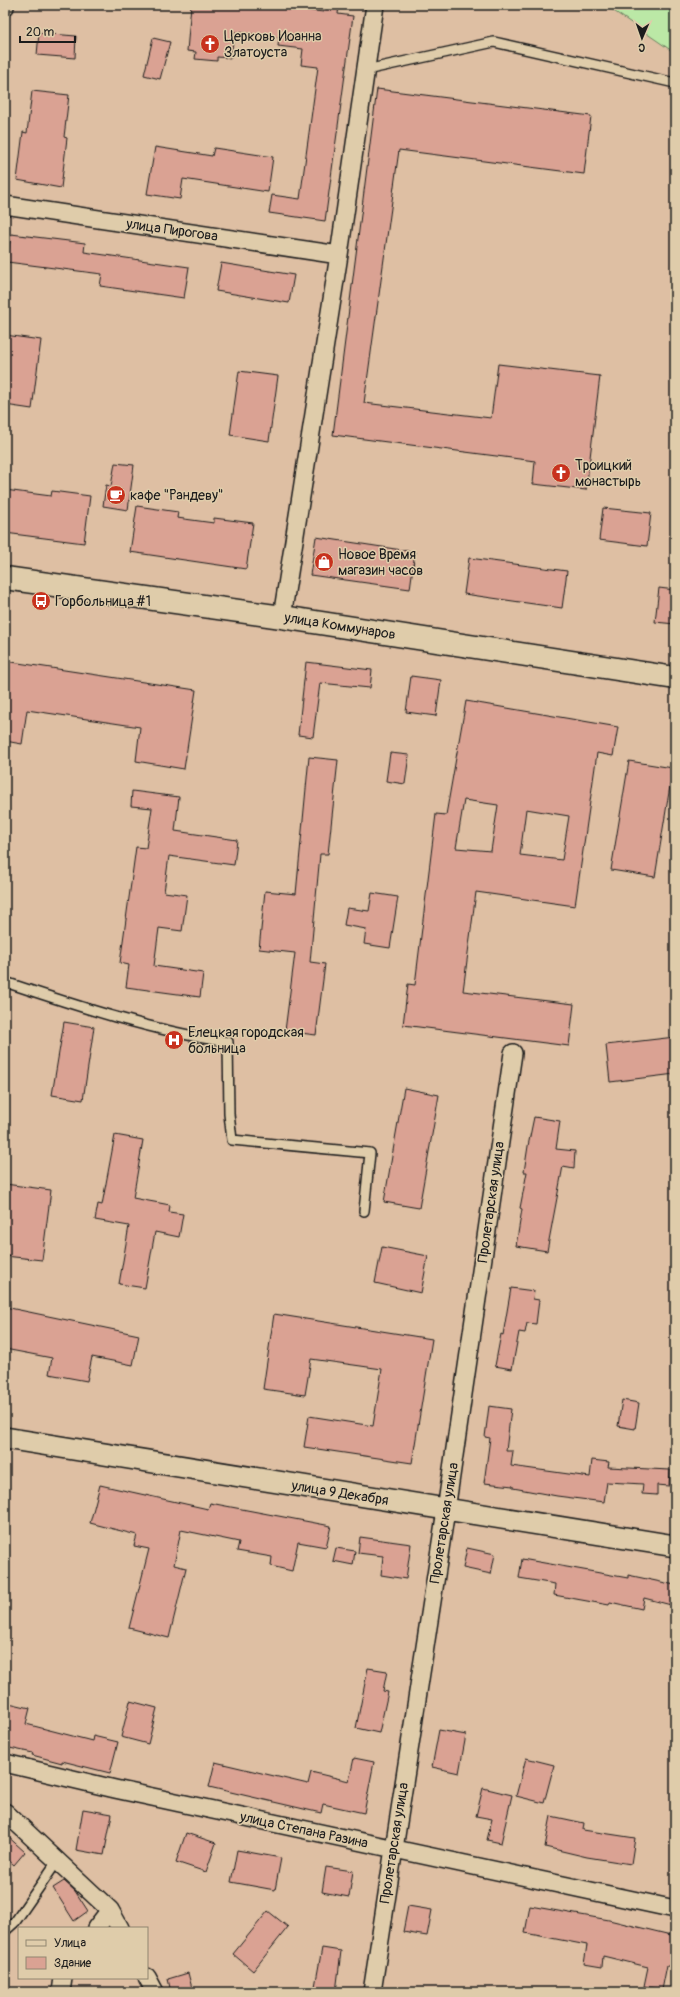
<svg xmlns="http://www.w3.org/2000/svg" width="680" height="1997" viewBox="0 0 680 1997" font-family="Pangolin,sans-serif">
	<rect width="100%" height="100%" fill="#debfa3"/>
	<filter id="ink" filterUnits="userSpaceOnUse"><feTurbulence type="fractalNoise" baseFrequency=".025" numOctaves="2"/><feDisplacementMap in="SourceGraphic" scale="8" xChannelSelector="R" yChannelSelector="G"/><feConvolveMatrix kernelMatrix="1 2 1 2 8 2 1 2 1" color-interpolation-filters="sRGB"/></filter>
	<g filter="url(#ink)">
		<path fill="#bbe8a6" stroke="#6c8261" d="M605,5H675V53Z"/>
		<path fill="#daa293" stroke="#1c1c1c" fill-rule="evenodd" d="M191,5H255L324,12L325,5H339L338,14L353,16L325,221L269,213L272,195L300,199L318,67L301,65L303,49L278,46L279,37L234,32L231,58L217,57V61L195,59L196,52L187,51Z
			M39,33L76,36L75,58L37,55Z
			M153,38L170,42L160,79L144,75Z
			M377,89L591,116L584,174L399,150L364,403L491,418L498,364L600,376L586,490L533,484L535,461L333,435Z
			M32,91L69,95L64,137L67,138L61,188L17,180L23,132L27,133Z
			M155,147L212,156L214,148L273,157L268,192L183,179L180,199L147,194Z
			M11,234L85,243L84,252L189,267L184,298L100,286L102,274L7,262Z
			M221,263L294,275L289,303L216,291Z
			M5,335L41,340L32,409L5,405Z
			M239,371L278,376L269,441L230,435Z
			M115,463L134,465L128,510L103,506L106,485L111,486Z
			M5,490L51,496L52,491L90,496L84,543L5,533Z
			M137,506L178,512L177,518L214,523V518L253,523L246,569L130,552Z
			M603,508L651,513L647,546L599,540Z
			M316,537L415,552L410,589L310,575Z
			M469,558L567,571L562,608L464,594Z
			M659,588L675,590V624L655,622Z
			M5,661L196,690L184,769L136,761L140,727L27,710L22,744L5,741Z
			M306,662L372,670L370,688L320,683L313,737L298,735Z
			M411,676L441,680L436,716L406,712Z
			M466,701L618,727L613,756L597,753L575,906L476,892L463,991L574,1004L569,1046L403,1025L408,984L415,985L436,814L446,815ZM464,800L498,805L491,851L456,848ZM526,809L569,816L562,860L520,855Z
			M390,753L409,755L405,784L386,781Z
			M309,757L338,760L328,854H320L310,962L325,964L316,1035L285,1031L295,953L259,949L265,891L296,894Z
			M629,761L673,768L655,877L611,870Z
			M132,791L179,797L175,831L237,840L234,865L169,856L164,892L187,895L182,931L159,928L154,966L203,973L200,997L126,987L129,965L120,963L136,847L146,848L152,808L131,806Z
			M372,893L398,897L390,948L364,944L366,929L344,925L347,908L369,911Z
			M64,1022L94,1027L83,1100L52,1095Z
			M675,1037V1074L610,1082L606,1045Z
			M404,1088L439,1095L419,1208L384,1202Z
			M534,1117L560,1121L556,1149L575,1151L574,1168L563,1166L547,1251L516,1246L522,1209L520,1208L527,1172H524L528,1146Z
			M115,1135L143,1140L133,1198L170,1205L169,1212L183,1214L179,1237L155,1232L145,1288L119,1284L129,1226L95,1220L98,1204L102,1205Z
			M5,1184L51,1190L42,1260L5,1256Z
			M382,1247L428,1256L421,1293L375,1283Z
			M511,1288L534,1291L533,1299L539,1300L536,1324L527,1323L525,1333L519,1332L512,1369L495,1366L501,1334L503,1335Z
			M5,1307L139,1335L133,1365L92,1357L87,1381L49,1374L52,1358L5,1349Z
			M274,1314L432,1339L412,1463L304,1447L309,1416L373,1426L382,1369L311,1359L305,1395L263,1389Z
			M622,1400L639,1403L635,1429L618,1426Z
			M489,1406L511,1409L506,1451H513L511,1466L590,1477L592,1460L609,1462L608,1467L670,1470L669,1486L657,1485V1495L642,1494L643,1484L607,1482L604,1502L557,1496L513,1488V1486L484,1483L490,1438L485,1437Z
			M100,1485L208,1509L210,1503L331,1526L326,1547L298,1542L292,1571L271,1566L272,1557L237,1551L239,1542L181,1530L174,1565L186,1568L169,1638L129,1628L149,1549L134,1546L137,1535L90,1523Z
			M360,1537L411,1544L406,1579L381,1575L383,1556L358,1553Z
			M336,1548L355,1551L353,1565L333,1561Z
			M467,1548L495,1554L491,1574L463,1568Z
			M522,1559L628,1578V1575L675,1585V1606L644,1598L642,1609L610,1602L609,1605L554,1595L555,1584L519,1578Z
			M368,1668L387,1671L383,1691L388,1692L379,1733L356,1728Z
			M130,1701L157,1708L148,1744L121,1737Z
			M9,1703L30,1708L26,1724L92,1741L93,1736L118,1742L110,1773L62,1761V1763L32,1755L33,1753L5,1747V1719Z
			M439,1730L466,1735L459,1773L432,1767Z
			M354,1758L374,1762L364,1813L323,1804L321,1813L209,1787L215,1762L308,1784L311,1772L349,1781Z
			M526,1758L554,1765L544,1803L516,1796Z
			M483,1788L512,1795L501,1843L487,1840L492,1819L476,1816Z
			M83,1809L112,1814L104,1855L76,1850Z
			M551,1816L584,1823L583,1830L635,1838L631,1864L587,1857L545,1847Z
			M186,1833L216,1843L206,1872L176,1862Z
			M5,1834L25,1852L14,1865L5,1857Z
			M237,1850L281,1858L275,1890L231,1882Z
			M326,1867L353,1871L349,1897L322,1892Z
			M64,1881L75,1891L88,1911L74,1921L53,1888Z
			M408,1906L432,1910L427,1936L403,1932Z
			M530,1906L609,1920L675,1936V1966L667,1965L662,1990L644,1986L648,1967L603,1956L602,1967L584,1964L587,1945L525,1933Z
			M268,1911L288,1927L253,1971L233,1954Z
			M322,1948L341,1951L336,1992H314Z
			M188,1973L193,1992H171L168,1979Z"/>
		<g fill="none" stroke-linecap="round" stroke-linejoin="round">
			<defs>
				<path id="service" d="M366,70L494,42L675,83
					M5,982C77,1006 152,1031 228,1042L229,1114L232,1140L370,1153L364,1211
					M5,1931L15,1922L58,1860"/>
				<path id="minor" d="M5,7V5
					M5,205L339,255
					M282,617L339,255L375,5
					M5,1763L115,1789L675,1909
					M5,1812L110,1910L120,1928
					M96,1928L110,1910
					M147,1977L155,1992
					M61,1992L63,1978
					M372,1992L446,1510L513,1053"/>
				<path id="tertiary" d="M5,1438L675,1546"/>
				<path id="secondary" d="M5,578L282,617L675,678"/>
			</defs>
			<use href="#service" stroke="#1c1c1c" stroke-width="12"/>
			<use href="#minor" stroke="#1c1c1c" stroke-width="20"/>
			<use href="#tertiary" stroke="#1c1c1c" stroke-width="24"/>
			<use href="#secondary" stroke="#1c1c1c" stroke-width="25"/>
			<use href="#service" stroke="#dfccaa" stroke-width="9"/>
			<use href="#minor" stroke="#dfccaa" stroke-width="17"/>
			<use href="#tertiary" stroke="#dfccaa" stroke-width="21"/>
			<use href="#secondary" stroke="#dfccaa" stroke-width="22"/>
		</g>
	</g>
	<defs>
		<symbol id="church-disc" viewBox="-11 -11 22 22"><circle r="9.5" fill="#c8321e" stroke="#dfccaa"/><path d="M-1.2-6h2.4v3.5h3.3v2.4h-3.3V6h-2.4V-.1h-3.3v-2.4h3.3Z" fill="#fff"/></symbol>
		<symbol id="cafe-disc" viewBox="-11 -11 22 22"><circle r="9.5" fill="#c8321e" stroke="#dfccaa"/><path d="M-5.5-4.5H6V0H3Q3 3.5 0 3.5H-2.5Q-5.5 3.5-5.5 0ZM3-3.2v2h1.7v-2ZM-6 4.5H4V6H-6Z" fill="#fff"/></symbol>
		<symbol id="shop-disc" viewBox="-11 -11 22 22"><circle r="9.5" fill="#c8321e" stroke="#dfccaa"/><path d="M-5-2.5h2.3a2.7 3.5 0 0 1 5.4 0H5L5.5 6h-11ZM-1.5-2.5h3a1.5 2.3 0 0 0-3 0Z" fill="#fff"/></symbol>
		<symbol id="bus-disc" viewBox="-11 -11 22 22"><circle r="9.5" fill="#c8321e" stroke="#dfccaa"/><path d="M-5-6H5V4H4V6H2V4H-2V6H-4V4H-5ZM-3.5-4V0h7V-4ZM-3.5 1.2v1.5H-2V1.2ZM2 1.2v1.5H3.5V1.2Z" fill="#fff"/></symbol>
		<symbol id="hospital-disc" viewBox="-11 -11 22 22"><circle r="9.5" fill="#c8321e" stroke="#dfccaa"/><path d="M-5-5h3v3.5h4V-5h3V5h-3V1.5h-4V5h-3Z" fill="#fff"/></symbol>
	</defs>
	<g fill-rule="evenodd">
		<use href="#church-disc" x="199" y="33" width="22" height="22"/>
		<use href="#church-disc" x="550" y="462" width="22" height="22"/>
		<use href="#cafe-disc" x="105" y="484" width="22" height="22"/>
		<use href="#shop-disc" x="313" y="551" width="22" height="22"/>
		<use href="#bus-disc" x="30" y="590" width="22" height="22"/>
		<use href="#hospital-disc" x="163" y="1029" width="22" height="22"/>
	</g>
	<g text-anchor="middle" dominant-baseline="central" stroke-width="3" stroke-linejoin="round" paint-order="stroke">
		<g font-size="14" fill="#1c1c1c" stroke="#dfccaa" text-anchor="start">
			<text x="224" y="36">Церковь Иоанна<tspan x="224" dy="16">Златоуста</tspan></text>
			<text x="575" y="465">Троицкий<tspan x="575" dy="16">монастырь</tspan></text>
			<text x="130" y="495">кафе "Рандеву"</text>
			<text x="338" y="554">Новое Время<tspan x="338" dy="16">магазин часов</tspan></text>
			<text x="55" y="601">Горбольница #1</text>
			<text x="188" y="1032">Елецкая городская<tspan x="188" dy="16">больница</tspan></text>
		</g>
		<g font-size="14" fill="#1c1c1c" stroke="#dfccaa">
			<text transform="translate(172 230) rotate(8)">улица Пирогова</text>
			<text transform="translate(340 626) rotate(9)">улица Коммунаров</text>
			<text transform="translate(491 1202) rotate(-82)">Пролетарская улица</text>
			<text transform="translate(340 1493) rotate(9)">улица 9 Декабря</text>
			<text transform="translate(444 1523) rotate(-81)">Пролетарская улица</text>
			<text transform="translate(304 1830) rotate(12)">улица Степана Разина</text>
			<text transform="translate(394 1843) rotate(-81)">Пролетарская улица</text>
		</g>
	</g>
	<rect width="680" height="1997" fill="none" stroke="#dfccaa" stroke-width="20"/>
	<rect x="10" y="10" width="660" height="1977" fill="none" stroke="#1c1c1c" stroke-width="1.5" filter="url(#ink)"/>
	<rect x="18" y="1927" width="130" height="52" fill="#dfccaa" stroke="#918671"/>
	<rect x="26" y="1940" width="20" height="6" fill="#dfccaa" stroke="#918671"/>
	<text x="54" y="1947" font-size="12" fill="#1c1c1c">Улица</text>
	<rect x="26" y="1957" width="20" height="12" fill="#daa293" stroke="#918671"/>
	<text x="54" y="1967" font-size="12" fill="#1c1c1c">Здание</text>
	<g transform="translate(642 38) rotate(182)" stroke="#dfccaa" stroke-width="3" paint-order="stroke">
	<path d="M0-3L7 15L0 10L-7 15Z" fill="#1c1c1c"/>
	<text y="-6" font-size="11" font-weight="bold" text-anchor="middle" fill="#1c1c1c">С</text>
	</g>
	<path d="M20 36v6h55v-6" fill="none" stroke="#1c1c1c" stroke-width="2"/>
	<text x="26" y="36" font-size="12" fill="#1c1c1c" stroke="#dfccaa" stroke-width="3" paint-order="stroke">20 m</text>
</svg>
